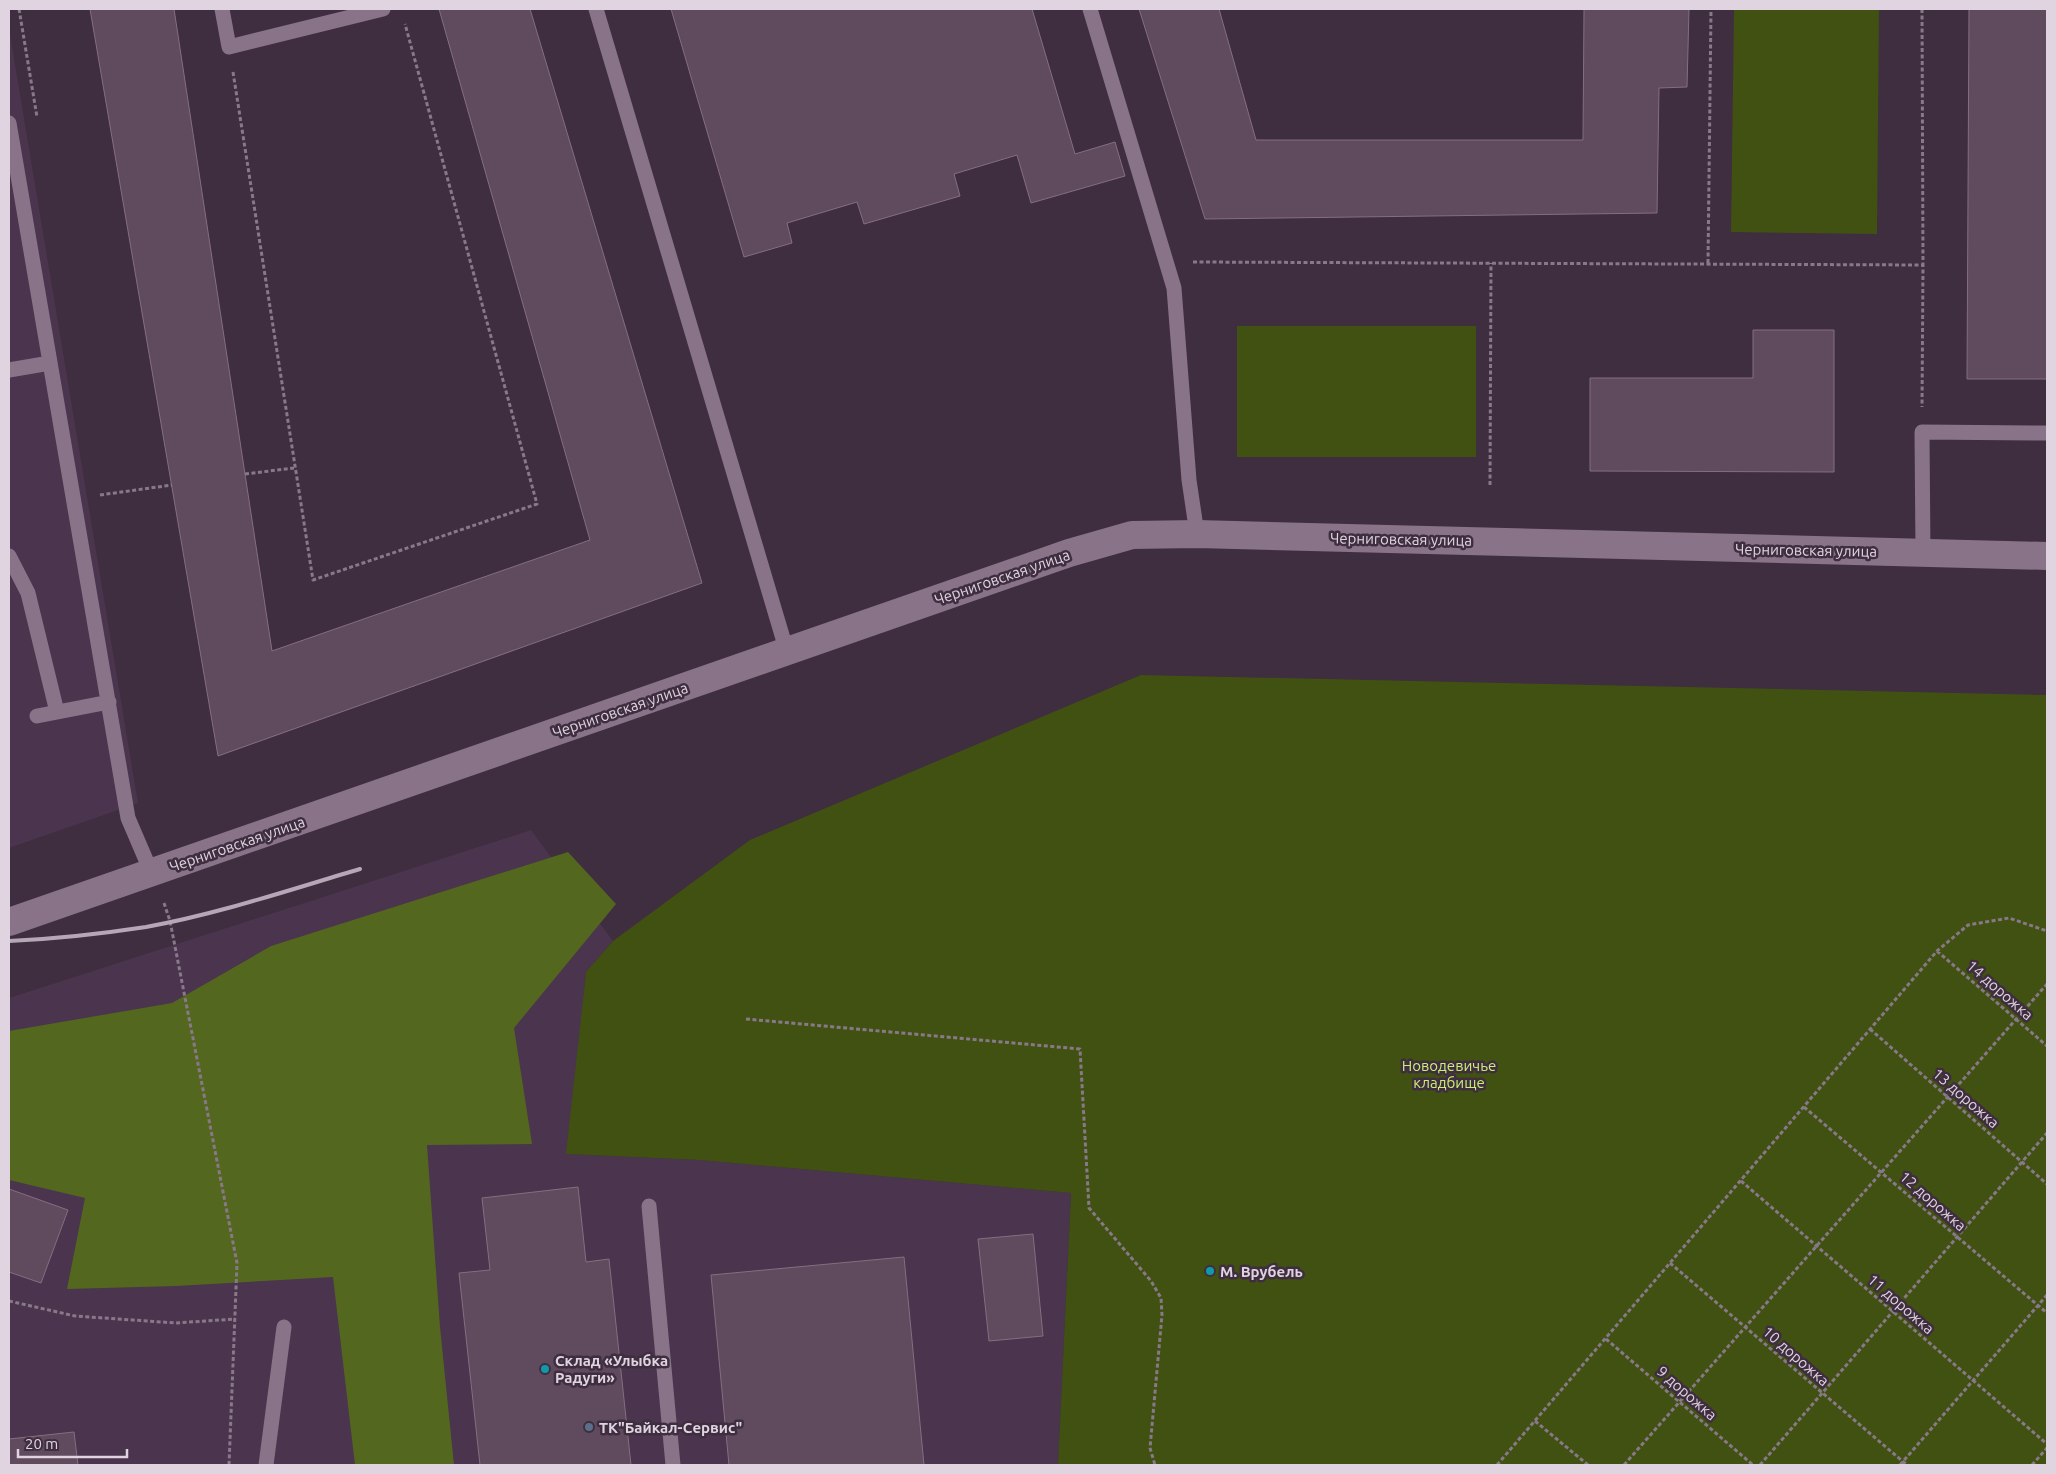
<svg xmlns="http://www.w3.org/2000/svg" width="2056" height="1474" viewBox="0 0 2056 1474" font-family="Ubuntu,sans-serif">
	<rect width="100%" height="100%" fill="#3f2d40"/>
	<path fill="#4b344d" d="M9,28L138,803L9,848Z
		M531,830L613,941L586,972L567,1154L700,1160L1071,1193L1058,1465H9V998Z"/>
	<path fill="#415112" d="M1734,9H1879L1877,234L1731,232Z
		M1237,326H1476V457H1237Z
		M1141,675L2047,695V1465H1058L1071,1193L700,1160L566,1154L586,972L613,941L750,840Z"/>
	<path fill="#54671f" d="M568,852L616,904L514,1028L532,1144L427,1145L440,1327L454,1465H355L333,1277L176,1286L67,1289L85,1198L9,1180V1031L172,1003L271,946Z"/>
	<path fill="#604a5d" stroke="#856e82" d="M90,9H174L272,651L590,540L439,9H530L702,583L218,756Z
		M671,9H1032L1075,154L1115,142L1125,176L1031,203L1017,155L954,174L960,196L864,224L857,202L787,223L792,243L744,257Z
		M1139,9H1219L1256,140H1583L1584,9H1689L1687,87L1659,88L1657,213L1205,219Z
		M1969,9H2047V379H1967Z
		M1753,330H1834V472L1590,471V378H1753Z
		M578,1187L586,1262L609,1259L631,1465H480L459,1273L490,1270L482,1198Z
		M9,1189L68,1210L41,1283L9,1272Z
		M1033,1234L1043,1336L989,1341L978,1239Z
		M904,1257L924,1465H729L711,1275Z
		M74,1432L78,1465H9V1439Z"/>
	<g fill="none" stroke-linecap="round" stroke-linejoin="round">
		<path stroke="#887989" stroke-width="3" stroke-dasharray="4 2.5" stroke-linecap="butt" d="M19,9L37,117
			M1922,9L1923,265
			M233,72L313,580L537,504L405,24
			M1193,262L1923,265L1922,407
			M1708,263L1711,9
			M245,474L294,468
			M1490,485L1491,263
			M100,495L172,485
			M164,903L170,921L237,1263L229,1465
			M1937,951L2047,1046
			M746,1019L1080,1049L1089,1208L1151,1281L1161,1298L1162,1315L1150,1448L1155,1465
			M1870,1029L2047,1184
			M1804,1107L2047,1313
			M1741,1181L2047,1444
			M1670,1263L1907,1465
			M9,1301L75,1316L176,1323L235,1319
			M1606,1339L1753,1465
			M1535,1421L1588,1465
			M1497,1465L1937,951L1968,925L2009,918L2047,931
			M1624,1465L2047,984
			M1760,1465L2047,1133
			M1900,1465L2047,1295
			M2032,1465L2047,1448"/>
		<path stroke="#887389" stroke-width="15" d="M222,9L229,47L383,9
			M596,9L787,652
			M1090,9L1174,288L1189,480L1197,534
			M9,123L128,818L152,874
			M9,370L50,363
			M1923,553L1922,432L2047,433
			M9,556L28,593L57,712
			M37,716L109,702
			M649,1206L673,1465
			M266,1465L284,1327"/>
		<path stroke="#887389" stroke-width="28" d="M9,922L1069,553L1132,535L1197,534L2047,556"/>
		<path stroke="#b5a7b5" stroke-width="4" d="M9,941C55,939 100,934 146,927C218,914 289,890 360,869"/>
	</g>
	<g fill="#0f9aa8" stroke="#3f2d40" stroke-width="2">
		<circle cx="1210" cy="1271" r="5"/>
		<circle cx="545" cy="1369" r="5"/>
	</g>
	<circle fill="#5c6f8a" stroke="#3f2d40" stroke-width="2" cx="589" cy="1427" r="5"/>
	<g text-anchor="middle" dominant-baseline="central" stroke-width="5" stroke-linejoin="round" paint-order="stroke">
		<g font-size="15" fill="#e0d4e0" stroke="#3f2d40">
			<text transform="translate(1401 539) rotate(1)">Черниговская улица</text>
			<text transform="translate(1806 550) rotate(1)">Черниговская улица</text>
			<text transform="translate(1002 577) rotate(-19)">Черниговская улица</text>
			<text transform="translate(620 710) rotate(-19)">Черниговская улица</text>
			<text transform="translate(237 844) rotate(-19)">Черниговская улица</text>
			<text transform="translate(2000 990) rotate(41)">14 дорожка</text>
			<text transform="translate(1966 1098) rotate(41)">13 дорожка</text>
			<text transform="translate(1933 1201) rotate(41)">12 дорожка</text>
			<text transform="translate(1901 1304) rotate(41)">11 дорожка</text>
			<text transform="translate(1796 1356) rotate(41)">10 дорожка</text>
			<text transform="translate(1687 1393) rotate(41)">9 дорожка</text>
		</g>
		<g font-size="15" fill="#cbee74" stroke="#3f2d40">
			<text x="1449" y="1065">Новодевичье<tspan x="1449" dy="17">кладбище</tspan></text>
		</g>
		<g font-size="15" font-weight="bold" fill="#e0d4e0" stroke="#3f2d40" text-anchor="start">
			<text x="1220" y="1271">М. Врубель</text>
			<text x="555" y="1360">Склад «Улыбка<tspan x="555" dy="17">Радуги»</tspan></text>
			<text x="599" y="1427">ТК"Байкал-Сервис"</text>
		</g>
	</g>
	<rect width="2056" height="1474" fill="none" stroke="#e0d4e0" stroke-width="20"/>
	<path d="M18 1449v8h109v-8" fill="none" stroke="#e0d4e0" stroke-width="2.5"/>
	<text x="25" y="1449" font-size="15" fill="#e0d4e0" stroke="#3f2d40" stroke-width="4" paint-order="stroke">20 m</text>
</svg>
